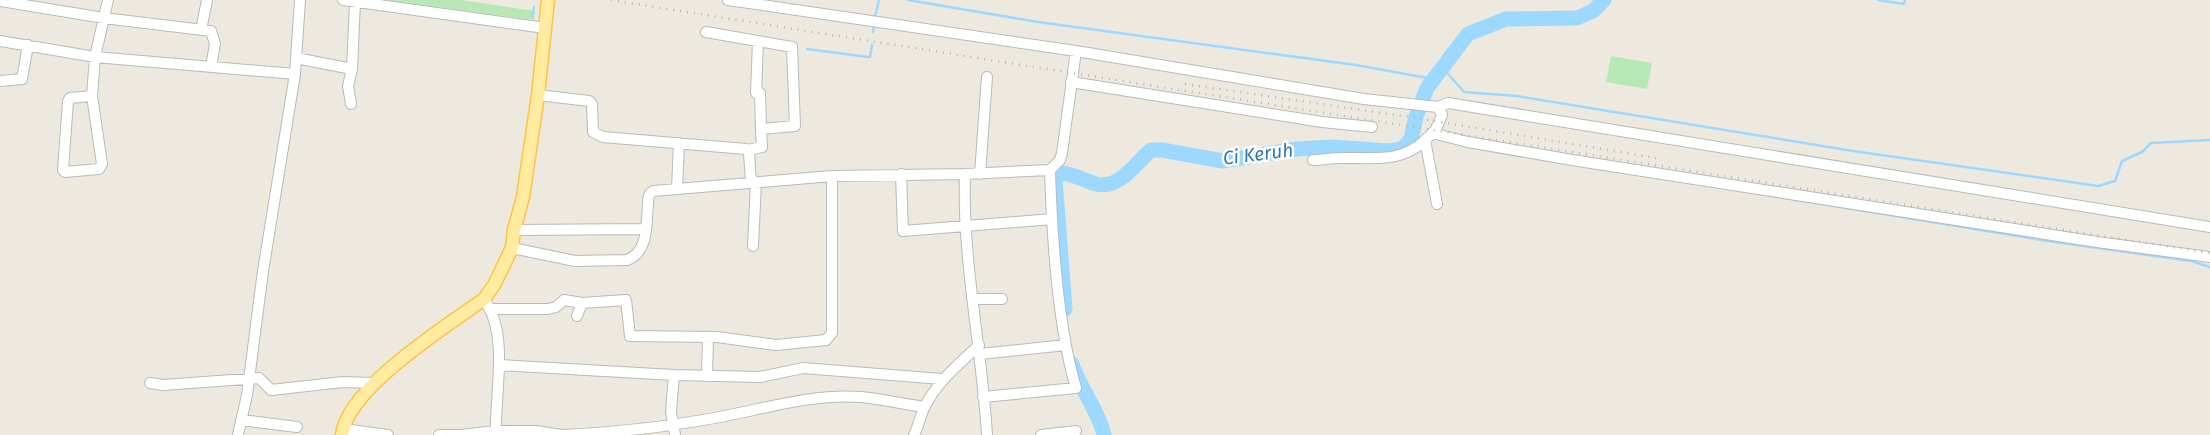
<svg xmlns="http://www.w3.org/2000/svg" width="2210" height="435" viewBox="0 0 2210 435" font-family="'Fira Sans',sans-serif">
	<rect width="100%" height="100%" fill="#ede9de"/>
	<path fill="#b9e8b7" d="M386,0H461L535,11L534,20Z
		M1611,56L1652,63L1647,89L1606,82Z"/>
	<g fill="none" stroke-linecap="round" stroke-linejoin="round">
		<path stroke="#9cd8ff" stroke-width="2.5" d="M908,0L1038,22L1356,65L1433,79
			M1878,0L1904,4L1905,0
			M532,16L534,7
			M875,17L879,0
			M873,32L874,27
			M807,49L868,57H870L872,45
			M1442,67L1464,92L1517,96L1853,151L2098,186L2115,181L2122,161L2142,152L2151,143L2210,140
			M1773,196L2048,241L2191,261L2210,267"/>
		<path stroke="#9cd8ff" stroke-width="15" d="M1065,309L1055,179L1061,173C1074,174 1083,180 1096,184C1119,190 1136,163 1151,150H1162L1223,161L1297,149L1331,147L1389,151L1402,149L1411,139L1416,117L1427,88L1468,34L1506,19L1577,18L1593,11L1604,0
			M1072,364C1080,389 1098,409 1104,435"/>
		<defs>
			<path id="minor" d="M343,0L545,28
				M728,0L1076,51L1364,99L1438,107L1442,115L1435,131L1425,140L1437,204
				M0,1L104,18L211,31L215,44L211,67
				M201,30L207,0
				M706,32L792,47L795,126L761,129L762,147L748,150
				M0,41L95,57L295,74
				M758,41L756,93H760L761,129
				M296,58L352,69L348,86L351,104
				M352,69L355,2
				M0,81L22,79L28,45
				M1071,82L1322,122L1372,127
				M538,95L589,101L592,104L593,132L603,137L746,149L749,153L751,182
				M92,96L70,98L68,101L63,170L65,172L99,169L102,164L92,96L95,57L108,0
				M1438,107L1448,103L2210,227
				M1432,133L1468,142L1572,160L2097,242L2210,257
				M1313,160C1322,160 1331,158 1340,158C1371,157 1401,164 1425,140
				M901,174L903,231L1052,219
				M965,174C962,261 982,348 987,435
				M980,174L987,77
				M677,189L679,143
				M514,230L646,229
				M753,246L756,182
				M512,248L575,261L627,260C652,251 645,215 649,195L653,191L832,176L965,174L1050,170L1060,160L1062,153L1076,51
				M972,299H1002
				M487,304C508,337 495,394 496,431H536L562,435
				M491,309H548L556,307L564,300L582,303L626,300L630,336L717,337L776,345L826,340L832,333V176
				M577,316L582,303
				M980,354L1066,345
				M499,365L674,375L760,377L803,368L942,379
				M674,375L671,412L675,435
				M707,376L708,337
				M150,383L163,385L259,378L271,390L343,382L372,383
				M983,397L1076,388C1057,324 1052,238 1050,170
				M241,420L297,427
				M343,429L388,435
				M238,435L247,395L263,271L295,74L300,0
				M439,435H461
				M461,435L496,431
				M563,435C624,432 685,425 744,412C781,404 822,394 861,397C882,399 903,404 924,407
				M914,435C919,426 920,415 925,406C938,381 959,364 979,345
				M1041,435L1076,431"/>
			<path id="major" d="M342,435C347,388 447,326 484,299L494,285L512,248L514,230L523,197L538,95L548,0"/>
		</defs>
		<use href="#minor" stroke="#b7babf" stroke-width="12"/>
		<use href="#major" stroke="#ffc345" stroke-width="15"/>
		<use href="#minor" stroke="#fff" stroke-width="10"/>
		<use href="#major" stroke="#ffeca1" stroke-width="12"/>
		<path stroke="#b3b4b4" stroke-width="2.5" stroke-dasharray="1 6" stroke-linecap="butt" d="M611,0L2210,253
			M1185,84L1423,119L1662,159"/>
	</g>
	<g text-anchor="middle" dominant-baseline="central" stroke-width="5" stroke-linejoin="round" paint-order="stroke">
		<g font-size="19" font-style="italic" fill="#2f79bb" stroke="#fff">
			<text transform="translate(1258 154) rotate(-7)">Ci Keruh</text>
		</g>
	</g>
</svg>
